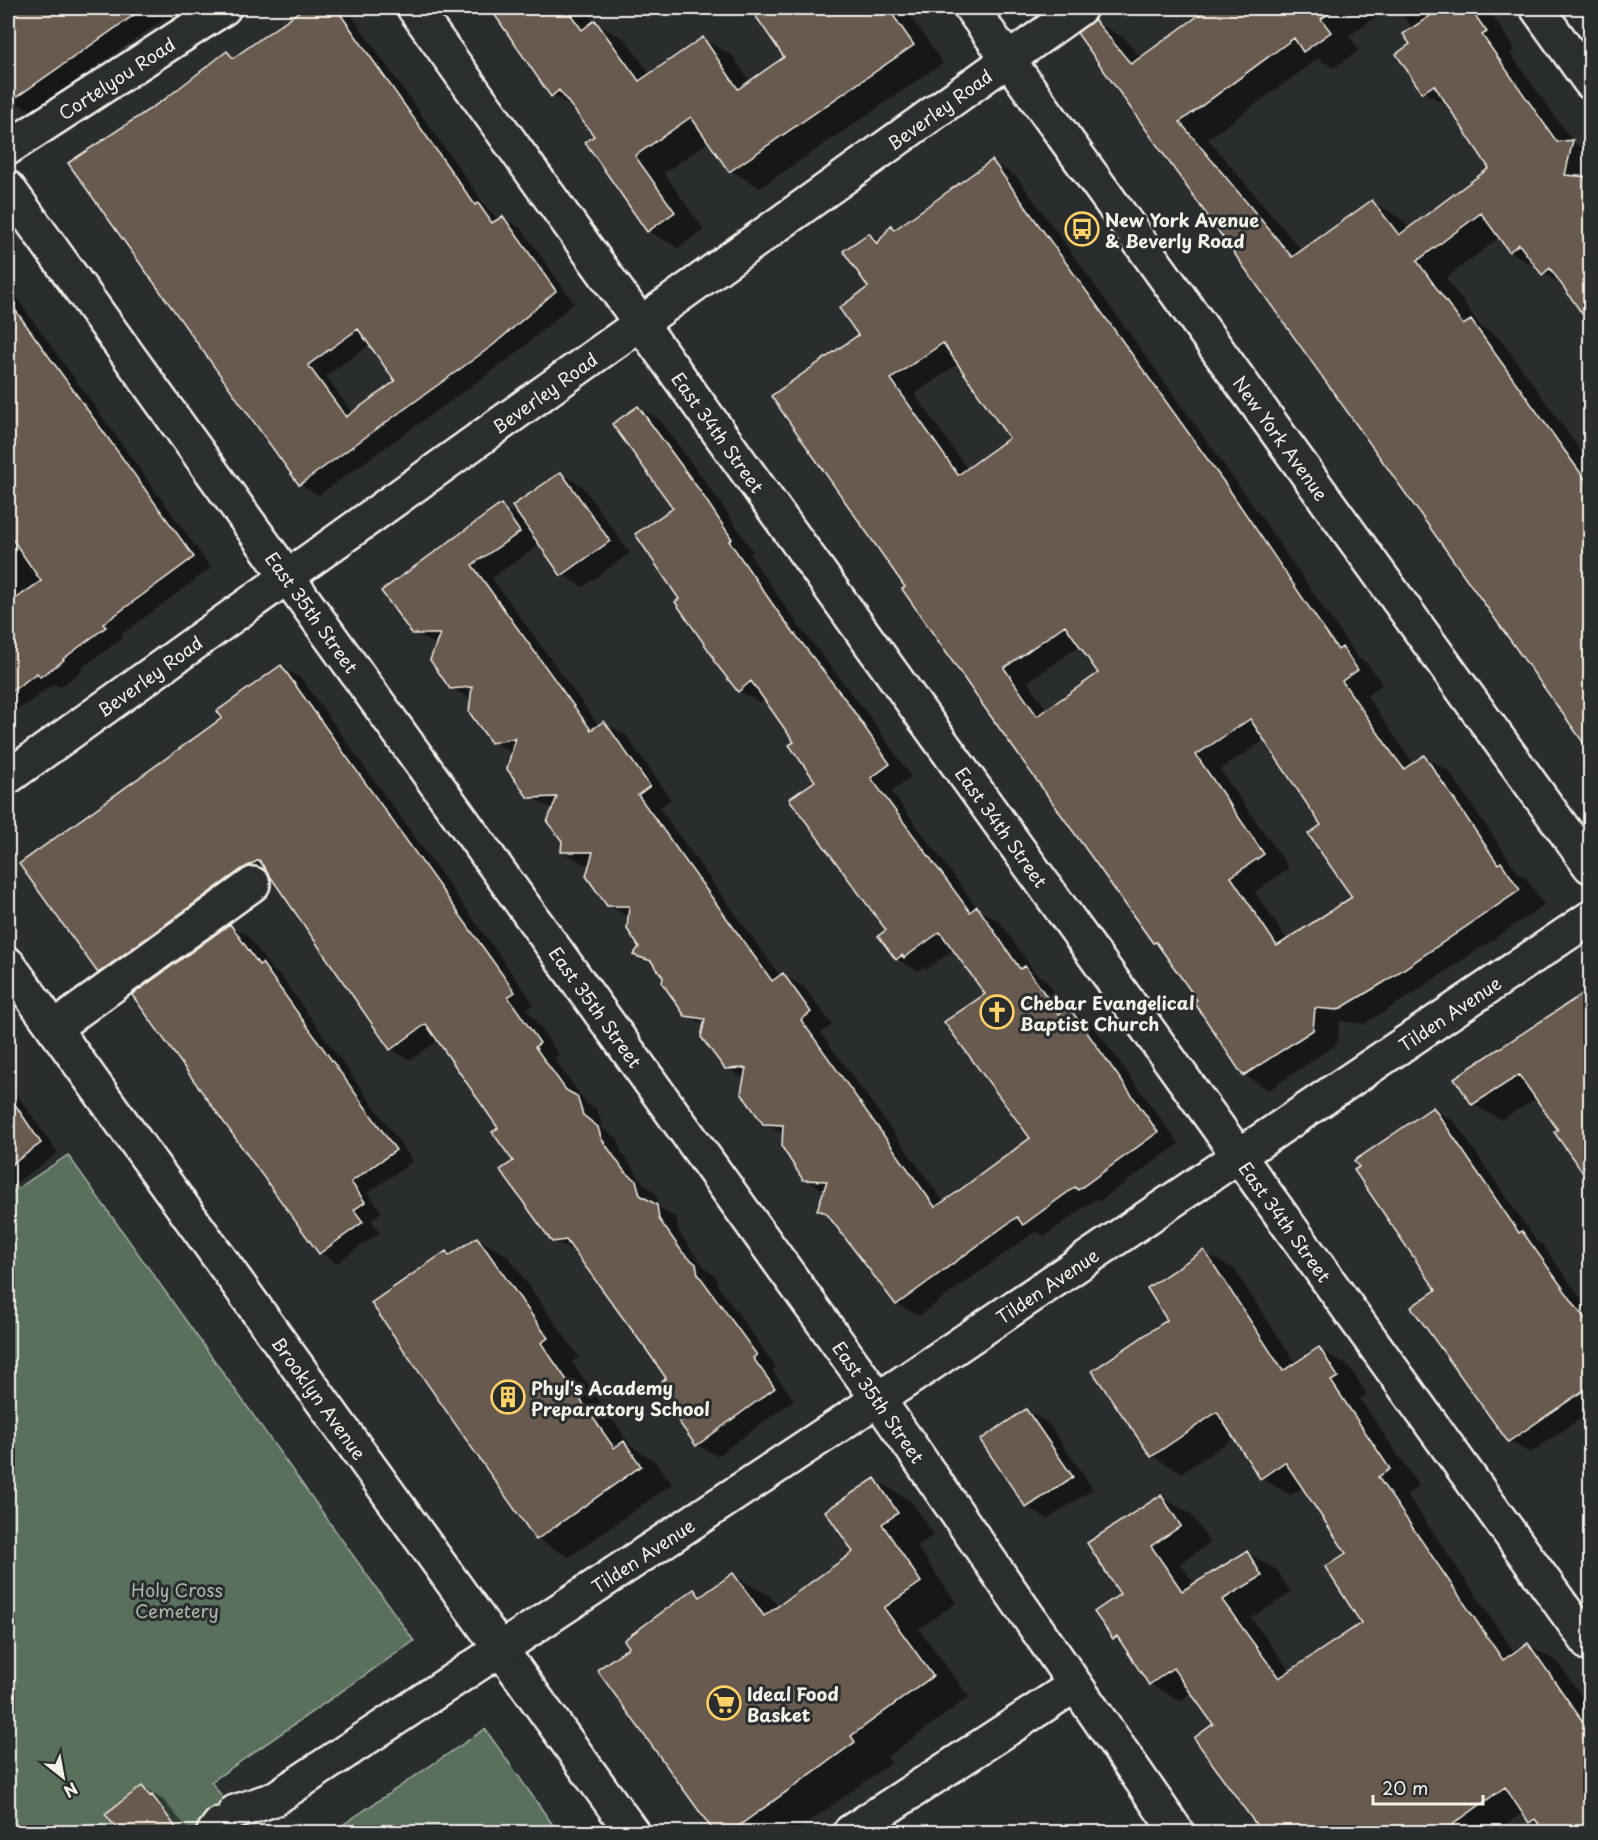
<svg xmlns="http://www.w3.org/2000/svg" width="1598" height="1840" viewBox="0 0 1598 1840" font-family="'Playpen Sans',sans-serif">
	<rect width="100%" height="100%" fill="#2a2d2e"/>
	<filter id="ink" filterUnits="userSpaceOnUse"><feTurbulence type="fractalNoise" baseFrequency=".0167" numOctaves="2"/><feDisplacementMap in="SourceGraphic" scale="12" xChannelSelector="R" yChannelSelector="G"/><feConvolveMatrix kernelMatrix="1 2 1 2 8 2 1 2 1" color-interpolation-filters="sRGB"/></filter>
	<g filter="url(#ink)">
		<path fill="#586f5c" stroke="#a6b0a2" stroke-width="1.5" d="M68,1155L414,1641L211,1782L249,1832H8V1195Z
			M485,1729L558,1832H332Z"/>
		<path fill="#0007" fill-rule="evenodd" d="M8,8H189L170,20L166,18L32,111L11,100L8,94Z
			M307,8H346L490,212L500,220L503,217L522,229L574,303L512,357L319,495L300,484L165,100L227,52L236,58ZM371,344L397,381L353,414L326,376Z
			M492,8H585L595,23L625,39L651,75L703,39L733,56L750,82L786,57L804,20L795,8H905L943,63L760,188L730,170L710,141L664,173L704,230L678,248L648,231L596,136L574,108L553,95Z
			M1212,8H1389L1349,36L1359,50L1334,68L1318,59L1208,139L1302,251L1372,201L1401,219L1410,229L1491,168L1451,108L1423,92L1412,45L1413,29L1397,8H1494L1490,12L1515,49L1510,53L1574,143L1590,152V322L1565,287L1510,251L1500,237L1446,278L1481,327L1500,338L1590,464V484L1483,334H1480L1590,489V749L1079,33L1095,21L1124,38L1141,58Z
			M992,162L1017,177L1250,501L1358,658L1367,663L1382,684L1367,696L1414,764L1424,757L1449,771L1519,874L1526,878L1544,905L1408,997L1364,1024L1340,1021L1337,1044L1269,1090L1244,1075L1196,1002L1199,1000L1161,946L1154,942L907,587L860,335L870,287L869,234L881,241L891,227L896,230ZM959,363L1011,438L968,470L915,394ZM1081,645L1100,673L1047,710L1028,682ZM1266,739L1324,825L1354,898L1288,941L1255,892L1289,868L1220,770Z
			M8,286L211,568L121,635L123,638L80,669L82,671L60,687L54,684L8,717Z
			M638,407L660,420L722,505L753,552L749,554L799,626L870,717L911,777L891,791L978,909L999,921L1035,973L1046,980L1067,1010L1090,1021L1179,1144L1100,1201L1096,1199L1045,1236L1036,1231L919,1316L897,1304L831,1216L819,1209L825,1191L804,1178L784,1135L764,1123L745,1079L726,1068L705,1026L686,1015L658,967L635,955L641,947L629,918L608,905L591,864H584L563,852V840L554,809L529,797L513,754L492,741L472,700L451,688L437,645L413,633L501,506L522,518L561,473L582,486L630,553L583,587L562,574L541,544L492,578L599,726L604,723L626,735L671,799L659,808L781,977L783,975L805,988L820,1008L832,1025L821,1033L944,1202L1032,1138L987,994L955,949L927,969L923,967L918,971L897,959L888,930L796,742L765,699L760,703L739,691L681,599L675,509Z
			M281,667L301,678L534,1004L527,1009L559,1055L554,1058L586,1103L597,1109L602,1128L618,1139L621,1151L644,1184L655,1193L660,1208L676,1218L679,1232L703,1266L716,1277L718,1286L776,1367L772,1370L794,1400L717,1456L697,1445L668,1378L577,1252L553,1241L500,1128L439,1040L410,1060L391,1049L271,875L119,984L99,972L225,718Z
			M230,925L248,936L273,971L280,975L413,1161L368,1193L382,1212L371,1220L380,1232L337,1263L320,1253Z
			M1590,991V1181L1556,1133L1560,1130L1537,1098L1501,1120L1473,1104L1456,1078Z
			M8,1082L58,1153L8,1189Z
			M1433,1109L1454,1121L1537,1242L1543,1245L1590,1311V1412L1530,1453L1509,1441L1438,1290Z
			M477,1238L508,1256L579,1357L572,1362L631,1446L655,1461L672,1484L569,1557L537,1539L446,1253L451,1256Z
			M1204,1252L1234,1269L1296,1364L1319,1349L1349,1366L1367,1394L1360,1399L1419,1486L1407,1494L1515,1653L1528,1645L1558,1662L1590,1709V1832H1546L1530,1822L1524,1812L1495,1832H1263L1215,1725L1192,1692L1180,1701L1150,1684L1123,1643L1114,1638L1123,1595L1161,1497L1191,1514L1210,1543L1180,1563L1195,1585L1247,1553L1277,1570L1291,1593L1251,1618L1291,1672L1363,1623L1348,1554L1304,1487L1291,1495L1261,1478L1235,1437L1182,1473L1152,1456L1169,1320Z
			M1026,1410L1047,1422L1093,1489L1048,1519L1027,1507Z
			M875,1480L911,1501L934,1535L917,1546L956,1603L919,1629L969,1697L887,1757L891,1763L795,1832H716L631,1647L695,1591L704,1596L733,1575L770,1596L778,1607L855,1552Z
			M142,1787L163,1800L191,1832H117L111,1824Z"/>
		<path fill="#695a50" stroke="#f4f1e8" stroke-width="1.5" fill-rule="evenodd" d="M8,8H144L8,103Z
			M304,8H336L475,205L478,203L492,223L503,216L556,291L492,346L299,485L68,163L165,99L227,51L233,58ZM358,329L395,381L346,417L308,365Z
			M490,8H566L582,30L595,20L639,81L703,37L738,89L784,57L750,8H888L914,45L729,172L691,117L635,156L675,212L647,232L585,142L594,136L559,90L551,97Z
			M1209,8H1337L1321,19L1331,32L1303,52L1294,38L1180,122L1292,257L1372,200L1399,235L1489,168L1434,85L1422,93L1396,54L1410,44L1403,34L1442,8H1470L1487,32L1482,35L1557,142L1573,140L1565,175L1590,177V325L1550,268L1542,275L1519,244L1509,252L1481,213L1417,261L1463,325L1471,320L1590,486V752L1077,33L1094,19L1131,64Z
			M992,160L1226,485L1338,650L1342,647L1358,670L1342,681L1392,753L1404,769L1424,755L1498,864L1501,862L1520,890L1383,983L1338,1010L1315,1008L1313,1030L1243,1076L1194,1002L1197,1000L1156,942L1153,943L977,697L902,589L905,587L771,396L858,335L839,308L868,287L843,251L869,233L877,244L891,225L894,230ZM943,343L1009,438L958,475L891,379ZM1065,625L1098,673L1037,716L1004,668ZM1250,719L1321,825L1308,834L1352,897L1277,946L1231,877L1264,854L1196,755Z
			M8,300L194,557L103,624L106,627L63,659L64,660L40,677L37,673L8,694V604L41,581L8,533Z
			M638,406L700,491L732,539L729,541L778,612L848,703L890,764L871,778L970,912L977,906L1020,969L1025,966L1059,1014L1069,1007L1158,1132L1078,1190L1075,1187L1023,1225L1017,1217L896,1305L826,1213L817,1210L827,1181L803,1180L782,1147L783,1125L763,1124L741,1093L746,1068L725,1069L701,1037L705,1019L685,1016L662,983L663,977L651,961L633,955L639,947L627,929L629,906H607L586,876L593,852H561L562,841L547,822L557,797L528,798L507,769L515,738L491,743L469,712L472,687L450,689L430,660L440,634H412L381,591L501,504L520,532L472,565L591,730L604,721L650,786L638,795L772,981L783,973L798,994L811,1012L801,1020L935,1207L953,1195L1030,1138L944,1022L985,994L940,932L904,958L902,955L896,960L878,936L886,930L789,799L815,781L789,745L794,742L751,681L738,692L713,660L714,658L675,602L679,599L635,534L673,508L612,424Z
			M561,472L610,541L561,576L512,506Z
			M281,665L515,992L508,997L540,1043L535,1047L566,1090L577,1096L583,1115L598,1127L601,1138L624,1171L636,1180L640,1195L657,1205L659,1219L683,1253L696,1264L698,1274L757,1355L753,1358L775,1388L696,1446L654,1387L666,1378L648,1352L566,1240L552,1242L500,1170L513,1161L492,1132L498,1128L426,1024L390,1050L259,860L242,869L98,973L19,864L222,718L217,711Z
			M230,924L259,965L262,963L396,1150L351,1182L365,1202L354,1210L363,1222L319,1254L132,995Z
			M1590,989V1183L1554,1132L1558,1130L1519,1075L1472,1105L1454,1078Z
			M8,1094L41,1143L8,1167Z
			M1433,1107L1519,1233L1522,1231L1590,1326V1386L1508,1442L1411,1307L1436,1290L1354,1170L1359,1167L1354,1161Z
			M477,1237L548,1338L541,1343L614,1448L624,1441L641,1466L536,1540L371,1303L446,1251L449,1256Z
			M1204,1250L1283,1371L1319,1347L1338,1377L1331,1381L1390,1469L1378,1477L1503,1660L1528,1643L1590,1732V1833H1545L1535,1819L1529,1823L1505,1787L1441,1833H1262L1194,1738L1213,1724L1173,1668L1149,1685L1117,1636L1113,1639L1094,1612L1120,1594L1087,1543L1161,1495L1181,1526L1151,1546L1182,1591L1247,1551L1262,1576L1222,1600L1279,1678L1361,1623L1325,1567L1346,1553L1285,1462L1260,1479L1217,1412L1151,1457L1092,1371L1167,1320L1147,1288Z
			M1026,1409L1073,1477L1026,1508L980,1440Z
			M875,1478L898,1513L882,1524L921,1582L884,1608L933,1676L851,1736L855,1742L729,1833H715L597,1670L629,1647L624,1640L694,1589L700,1597L733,1573L764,1616L853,1552L825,1511Z
			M142,1786L150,1796L152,1795L180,1833H120L105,1814Z"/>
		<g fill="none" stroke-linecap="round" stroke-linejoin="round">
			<path stroke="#484a4a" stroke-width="33" stroke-dasharray="33 16" stroke-linecap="butt" d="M249,1832H251"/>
			<defs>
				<g id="minor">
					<path id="s1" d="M414,8L1590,1645"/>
					<path id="s2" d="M971,8L1590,866"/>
					<path d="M1537,8L1590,82"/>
					<path id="s3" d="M8,148L224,8"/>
					<path id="s4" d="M8,188L878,1399L1177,1832"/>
					<path id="s5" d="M8,777L1080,8"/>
					<path id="s6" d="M8,964L632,1832"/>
					<path d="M54,1028L253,884"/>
					<path id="s7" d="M235,1812L274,1799L913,1376L1590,918"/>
					<path d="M214,1832L220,1824"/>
					<path d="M850,1832L1075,1685"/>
				</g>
			</defs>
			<use href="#minor" stroke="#f4f1e8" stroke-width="38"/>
			<use href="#minor" stroke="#2a2d2e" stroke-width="33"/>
		</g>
	</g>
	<defs>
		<symbol id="bus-ring" viewBox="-11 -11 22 22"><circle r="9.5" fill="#2a2d2e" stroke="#ffd166" stroke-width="1.5"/><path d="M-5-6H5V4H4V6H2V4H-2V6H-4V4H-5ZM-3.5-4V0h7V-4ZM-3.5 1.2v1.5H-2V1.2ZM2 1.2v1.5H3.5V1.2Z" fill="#ffd166"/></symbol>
		<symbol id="church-ring" viewBox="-11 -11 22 22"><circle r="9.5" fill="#2a2d2e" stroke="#ffd166" stroke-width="1.5"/><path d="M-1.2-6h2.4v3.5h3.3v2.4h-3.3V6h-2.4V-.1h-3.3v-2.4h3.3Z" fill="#ffd166"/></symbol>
		<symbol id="building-ring" viewBox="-11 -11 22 22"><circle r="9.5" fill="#2a2d2e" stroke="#ffd166" stroke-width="1.5"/><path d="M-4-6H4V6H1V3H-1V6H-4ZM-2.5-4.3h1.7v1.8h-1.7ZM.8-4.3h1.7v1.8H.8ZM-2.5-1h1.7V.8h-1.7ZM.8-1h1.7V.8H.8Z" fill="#ffd166"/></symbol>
		<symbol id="supermarket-ring" viewBox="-11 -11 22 22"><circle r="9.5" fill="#2a2d2e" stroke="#ffd166" stroke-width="1.5"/><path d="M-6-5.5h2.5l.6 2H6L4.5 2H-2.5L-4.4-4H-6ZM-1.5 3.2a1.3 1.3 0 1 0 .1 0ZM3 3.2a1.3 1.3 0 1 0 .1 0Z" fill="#ffd166"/></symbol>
	</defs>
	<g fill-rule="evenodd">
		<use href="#bus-ring" x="1063" y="210" width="38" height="38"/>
		<use href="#church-ring" x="978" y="993" width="38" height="38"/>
		<use href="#building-ring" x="489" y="1378" width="38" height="38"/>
		<use href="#supermarket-ring" x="705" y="1684" width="38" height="38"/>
	</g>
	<g text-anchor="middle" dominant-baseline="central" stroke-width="6" stroke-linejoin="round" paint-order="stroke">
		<g font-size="18" fill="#f4f1e8" stroke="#2a2d2e">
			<text stroke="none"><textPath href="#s3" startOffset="129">Cortelyou Road</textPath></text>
			<text stroke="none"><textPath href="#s5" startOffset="1146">Beverley Road</textPath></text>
			<text stroke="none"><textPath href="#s5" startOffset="660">Beverley Road</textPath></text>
			<text stroke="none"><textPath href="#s1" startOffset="522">East 34th Street</textPath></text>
			<text stroke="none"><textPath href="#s2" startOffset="530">New York Avenue</textPath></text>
			<text stroke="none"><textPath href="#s4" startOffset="522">East 35th Street</textPath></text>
			<text stroke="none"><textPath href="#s5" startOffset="174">Beverley Road</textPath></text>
			<text stroke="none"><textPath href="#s1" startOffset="1008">East 34th Street</textPath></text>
			<text stroke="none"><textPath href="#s4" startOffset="1008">East 35th Street</textPath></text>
			<text stroke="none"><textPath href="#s7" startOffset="1455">Tilden Avenue</textPath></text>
			<text stroke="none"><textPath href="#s1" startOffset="1494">East 34th Street</textPath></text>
			<text stroke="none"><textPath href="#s7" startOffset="969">Tilden Avenue</textPath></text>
			<text stroke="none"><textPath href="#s6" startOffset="534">Brooklyn Avenue</textPath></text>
			<text stroke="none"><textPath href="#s4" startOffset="1494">East 35th Street</textPath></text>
			<text stroke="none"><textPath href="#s7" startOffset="483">Tilden Avenue</textPath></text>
		</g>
		<g font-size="18" font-weight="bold" fill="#f4f1e8" stroke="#2a2d2e" text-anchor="start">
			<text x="1105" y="219">New York Avenue<tspan x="1105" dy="21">&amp; Beverly Road</tspan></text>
			<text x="1020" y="1002">Chebar Evangelical<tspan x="1020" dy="21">Baptist Church</tspan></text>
			<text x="531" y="1387">Phyl's Academy<tspan x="531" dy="21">Preparatory School</tspan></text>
			<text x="747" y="1693">Ideal Food<tspan x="747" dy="21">Basket</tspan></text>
		</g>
		<g font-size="18" fill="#aeb6a9" stroke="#2a2d2e">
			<text x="177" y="1589">Holy Cross<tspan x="177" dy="21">Cemetery</tspan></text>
		</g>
	</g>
	<rect width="1598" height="1840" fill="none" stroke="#2a2d2e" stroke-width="30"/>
	<rect x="15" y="15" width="1568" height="1810" fill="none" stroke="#f4f1e8" stroke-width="2" filter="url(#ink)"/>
	<g transform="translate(63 1777) rotate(149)" stroke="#2a2d2e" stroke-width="4.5" paint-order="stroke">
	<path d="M0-4.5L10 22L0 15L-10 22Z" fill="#f4f1e8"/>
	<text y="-9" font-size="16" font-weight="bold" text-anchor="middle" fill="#f4f1e8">N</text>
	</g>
	<path d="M1373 1795v9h110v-9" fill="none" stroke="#f4f1e8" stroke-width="3"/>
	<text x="1382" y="1795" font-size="18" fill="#f4f1e8" stroke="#2a2d2e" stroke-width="4.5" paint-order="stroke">20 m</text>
</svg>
